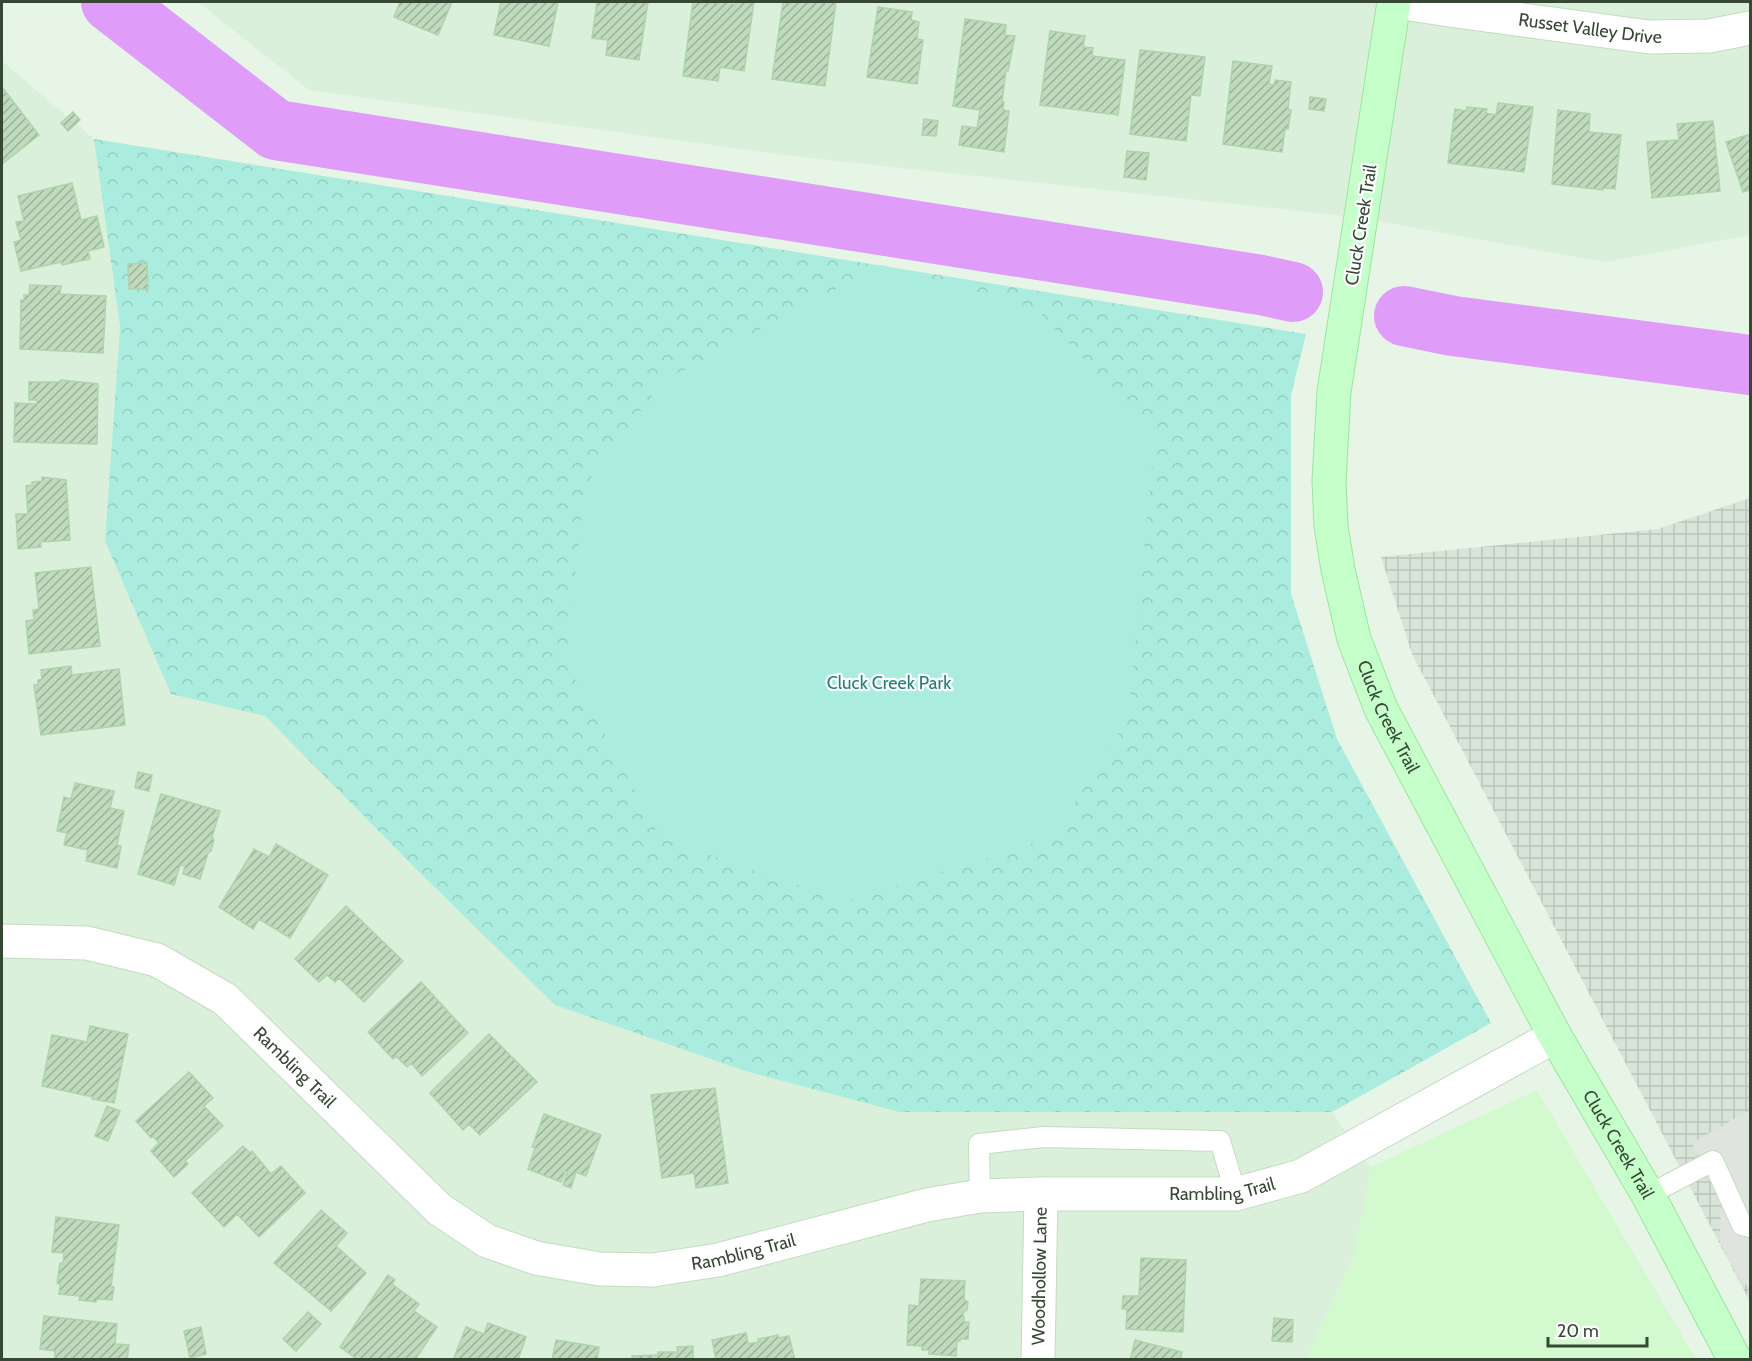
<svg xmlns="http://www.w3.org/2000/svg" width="1752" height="1361" viewBox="0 0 1752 1361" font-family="Cabin,sans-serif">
	<defs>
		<pattern id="industrial-grid" width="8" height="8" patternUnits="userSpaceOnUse" patternTransform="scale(1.5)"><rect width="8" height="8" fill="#d9e4d8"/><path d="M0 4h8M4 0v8" fill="none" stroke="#bbc5ba"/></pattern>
		<pattern id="forest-crowns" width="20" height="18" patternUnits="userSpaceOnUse" patternTransform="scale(1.5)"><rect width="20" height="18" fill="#aaedde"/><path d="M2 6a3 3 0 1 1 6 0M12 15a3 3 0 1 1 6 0" fill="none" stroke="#93cdbf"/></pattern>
		<pattern id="building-hatch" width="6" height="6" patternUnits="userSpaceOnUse" patternTransform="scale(1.5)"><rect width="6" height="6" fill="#bfdabd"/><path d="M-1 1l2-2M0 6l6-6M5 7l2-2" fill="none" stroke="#9cb39a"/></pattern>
	</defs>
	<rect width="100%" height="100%" fill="#e6f5e6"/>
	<path fill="#daf0da" d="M198,2H1750V235L1605,262L1355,217L793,156L309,90Z
		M2,61L94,139L120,327L105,541L171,694L265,716L422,875L555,1005L745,1071L899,1112H1332L1371,1167L1355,1253L1306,1359H2Z"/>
	<path fill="#d3f9cf" d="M1537,1090L1696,1359H1306L1355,1253L1371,1167Z"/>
	<path fill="url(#industrial-grid)" d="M1750,498V1302L1412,654L1381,557L1658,529Z"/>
	<path fill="url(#forest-crowns)" d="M94,139L1306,334L1291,395V594L1337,739L1491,1023L1332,1112H899L745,1071L555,1005L422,875L265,716L171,694L105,541L120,327Z"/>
	<path fill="#aaedde" d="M882,265L1035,308L1155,434L1128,719L1052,838L846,901L660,838L566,661L585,486L663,381Z"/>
	<path fill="#dfe5de" d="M1750,1110V1288L1739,1279L1720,1243L1721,1204L1692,1143Z"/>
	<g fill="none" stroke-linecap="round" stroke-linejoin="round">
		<path stroke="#df9cf8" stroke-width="60" d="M111,2L276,130L1261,285L1293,292
			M1404,316L1453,326L1750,365"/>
	</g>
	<path fill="url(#building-hatch)" stroke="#afd3ac" stroke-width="1.5" d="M400,2H452L438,35L394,17Z
		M501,2H558L549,46L494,35Z
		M597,2H648L639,60L606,55L608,40L592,38Z
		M693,2H732V4L735,5L736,2H754L744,71L720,67L718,81L683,76Z
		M783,2H836L825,86L772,79Z
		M878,7L912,12L911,20L919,22L917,39L923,40L917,84L867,77Z
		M965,19L1006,25L1005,35L1015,36L1008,71H1006L1002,102H1004L1003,110L1009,111L1004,152L959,145L962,126L977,128L980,110L953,106Z
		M1050,31L1085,36L1083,47L1093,48L1092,56L1125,60L1118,115L1040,105Z
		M1140,50L1205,57L1200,96L1191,95L1186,141L1130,134Z
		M1233,61L1272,66L1269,84L1274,85L1275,80L1291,82L1288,109L1291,110L1288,129H1285L1282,152L1223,144Z
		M2,87L39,135L2,164Z
		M1310,97L1326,99L1324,111L1309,109Z
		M1498,103L1533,107L1524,172L1448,163L1455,109L1466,111L1467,107L1487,109L1486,113L1496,115Z
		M1558,110L1590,114L1589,132L1621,135L1615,189L1603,188V190L1552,184Z
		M73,112L80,120L68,131L61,123Z
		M924,119L938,121L936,136L922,135Z
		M1713,121L1720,191L1652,198L1647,142L1679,140L1677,124Z
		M1750,134V190L1743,192L1726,142Z
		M1127,151L1149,153L1146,180L1124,177Z
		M72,183L81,220L97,216L104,247L88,251L90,259L62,265L61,262L21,271L14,242L21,240L16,222L24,221L18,196Z
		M147,263L148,289H129L128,264Z
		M30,285L61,286L60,294L106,296L103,353L20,349L21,300H24V295H29Z
		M61,380L98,384L97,444L14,442L15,403L37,404V400H29V382H59Z
		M42,477L66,480L70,540L40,542L41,547L18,549L16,514H28L26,486L32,485V482L42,481Z
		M91,567L100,646L29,654L26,621L34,620L33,610L39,609L35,573Z
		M71,666L72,675L119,669L125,725L41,735L34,685H38V680L42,679L41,670Z
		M138,772L152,775L149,791L135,788Z
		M75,783L114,791L110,808L124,811L117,845L121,846L117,868L86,861L88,850L64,845L67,833L57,831L64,797L71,799Z
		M161,794L220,811L212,837L214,840L211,851L208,853L200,879L183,874L185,866L180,865L174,885L138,874Z
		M276,844L328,875L290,938L259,919L253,929L219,907L254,849L269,857Z
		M346,906L403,961L364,1002L339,978L335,982L327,975L319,982L295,959Z
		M421,982L468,1033L422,1076L411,1063L407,1067L396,1056L393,1059L368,1032Z
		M90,1026L128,1034L114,1103L92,1099L93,1097L42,1086L52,1035L87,1042Z
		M489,1034L537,1082L480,1135L469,1124L463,1130L430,1093Z
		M189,1072L213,1098L204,1106L223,1126L185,1161L188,1164L174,1177L151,1151L159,1143L153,1136L151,1138L136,1121Z
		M715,1088L728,1183L696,1188L694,1173L662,1178L651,1095Z
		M107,1106L120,1111L108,1141L95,1136Z
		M544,1114L601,1135L586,1176L576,1172L571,1188L563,1185L567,1172L565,1171L561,1182L528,1169L535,1148L532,1147Z
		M243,1146L250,1153L252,1151L271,1174L281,1166L305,1193L259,1237L237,1214L224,1227L192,1193Z
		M321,1210L347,1233L336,1246L366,1273L331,1311L274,1263Z
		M56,1217L119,1225L111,1286L114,1287L112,1300L97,1299L96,1302L79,1300L80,1296L59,1294L60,1284L57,1283L60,1263L63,1264L64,1253L52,1252Z
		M1141,1258L1186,1260L1183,1332L1126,1329L1127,1309H1122L1123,1296H1139Z
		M388,1275L395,1280L392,1284L419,1304L414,1311L437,1327L415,1360H358L340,1347Z
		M921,1279L965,1281L964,1300L968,1302L967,1310L963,1313V1317H964V1322H969L968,1339H960V1341H957L956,1356L929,1354V1350H922V1346L907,1345L909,1305L919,1306Z
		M308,1312L321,1324L296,1351L283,1339Z
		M44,1316L117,1324L115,1344L129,1345L127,1360H55V1351L40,1349Z
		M1274,1318L1293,1320L1292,1342L1272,1341Z
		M488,1323L526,1337L518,1360H453L466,1327L484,1334Z
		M201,1327L206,1354L190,1358L184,1331Z
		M746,1333L748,1344L759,1342L758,1339L778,1335L779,1338L789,1336L795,1360H716L712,1340Z
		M556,1340L599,1347L597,1360H552Z
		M1135,1340L1182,1352L1180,1360H1130Z
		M693,1346V1360H632V1356L658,1355V1352H678L677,1347Z"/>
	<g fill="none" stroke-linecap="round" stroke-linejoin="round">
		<defs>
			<path id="lane" d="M1648,1195L1713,1161L1742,1225L1750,1227
				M980,1196L979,1144L1044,1137L1220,1141L1236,1194"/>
			<g id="street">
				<path id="s1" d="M1396,2L1449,10L1649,37L1709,36L1750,28"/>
				<path id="s2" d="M2,941L87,943L157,960L225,999L439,1209L487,1241L536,1258L599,1269L653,1270L718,1260L927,1205L980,1196L1041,1194H1236L1301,1176L1555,1036"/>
				<path id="s3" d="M1038,1360L1041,1194"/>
			</g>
			<g id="secondary">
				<path id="s4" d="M1394,2L1334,392L1329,481L1331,526L1338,570L1354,639L1381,709L1555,1036L1648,1195L1735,1360"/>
			</g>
		</defs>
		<use href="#lane" stroke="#c2dcc1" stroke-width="22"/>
		<use href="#street" stroke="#c2dcc1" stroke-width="35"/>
		<use href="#secondary" stroke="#99e69d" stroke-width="35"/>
		<use href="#lane" stroke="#fff" stroke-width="20"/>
		<use href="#street" stroke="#fff" stroke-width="33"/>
		<use href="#secondary" stroke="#c5ffca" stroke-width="33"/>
	</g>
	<g text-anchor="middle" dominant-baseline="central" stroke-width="4.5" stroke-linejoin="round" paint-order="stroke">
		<g font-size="18" fill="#364834" stroke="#fff">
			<text stroke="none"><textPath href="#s1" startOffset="196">Russet Valley Drive</textPath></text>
			<text transform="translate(1361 225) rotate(-81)">Cluck Creek Trail</text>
			<text stroke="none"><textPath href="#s4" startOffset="729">Cluck Creek Trail</textPath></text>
			<text stroke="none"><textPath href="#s2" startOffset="333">Rambling Trail</textPath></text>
			<text stroke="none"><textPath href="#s4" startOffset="1215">Cluck Creek Trail</textPath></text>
			<text stroke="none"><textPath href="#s2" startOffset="1341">Rambling Trail</textPath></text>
			<text stroke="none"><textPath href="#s2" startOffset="855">Rambling Trail</textPath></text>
			<text stroke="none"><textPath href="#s3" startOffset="84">Woodhollow Lane</textPath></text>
		</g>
		<g font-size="18" fill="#21807b" stroke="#fff">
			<text x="889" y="683">Cluck Creek Park</text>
		</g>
	</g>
	<rect width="1752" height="1361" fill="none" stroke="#364834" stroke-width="6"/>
	<path d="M1548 1337v9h99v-9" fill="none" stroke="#364834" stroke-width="3"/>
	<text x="1557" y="1337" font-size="18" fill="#364834" stroke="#ffffff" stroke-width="4.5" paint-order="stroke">20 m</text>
</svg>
